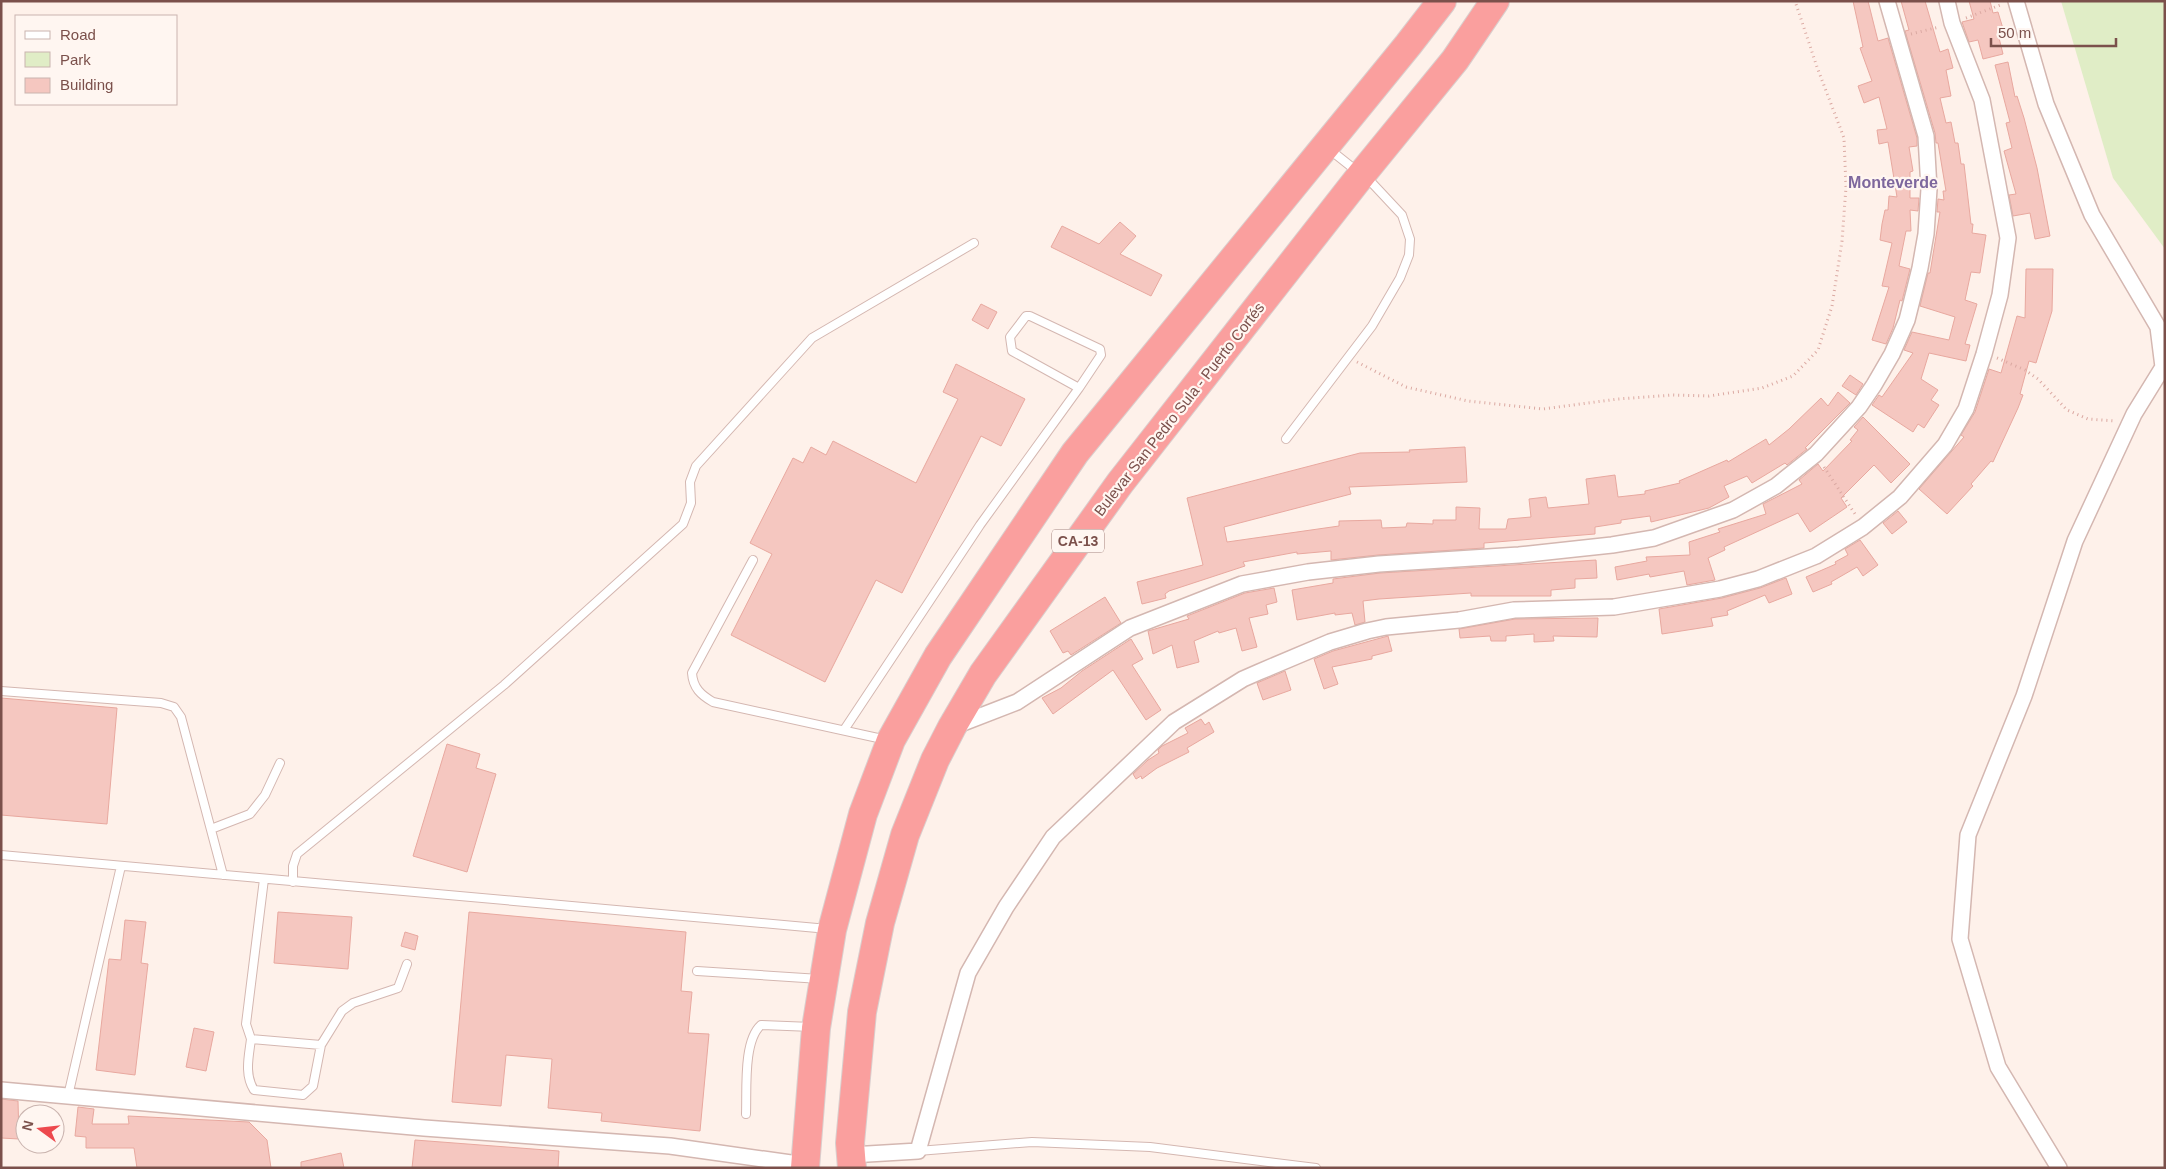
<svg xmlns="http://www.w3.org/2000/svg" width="2166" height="1169" viewBox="0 0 2166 1169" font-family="Arial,sans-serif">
	<rect width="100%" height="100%" fill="#fef1ea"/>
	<path fill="#e0edc6" d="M2061,1H2165V249L2113,178Z"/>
	<path fill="#f5c7c0" stroke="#e8a89f" d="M1853,1H1868L1878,41L1888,38L1917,138V146L1909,147L1913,171L1910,172V198H1919L1918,211L1910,210L1911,231H1906L1899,266L1910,269L1902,301L1900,300L1893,328L1886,344L1872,340L1889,287L1882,286L1892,243L1880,240L1882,224L1885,210H1888L1889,196L1897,197L1888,142L1879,144L1877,130L1887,129L1879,97L1864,103L1858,86L1872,81L1860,48L1863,47Z
		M1901,1H1925L1940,52L1948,49L1953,68L1946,70L1951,96L1940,98L1946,123L1951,122L1955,143H1958L1961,164H1964L1971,224H1973L1972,233L1986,235L1980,273L1971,272L1965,300L1977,304L1965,344L1970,345L1966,361L1929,353L1921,379L1938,390L1931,400L1939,405L1924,428L1918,424L1913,432L1872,405L1879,395L1882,397L1913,353L1904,350L1912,332L1949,340L1955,317L1920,306L1928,273H1930L1940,212H1937L1938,199L1944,200L1943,191H1946L1938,143H1936L1935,133L1905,31L1909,30Z
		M1969,1H1990L1993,13L1998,12L2004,32L1998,34L2003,54L1983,59L1978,40L1969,42L1962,22L1974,19Z
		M2008,62L2015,97L2017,96L2024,118L2037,168L2050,236L2035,239L2030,213L2013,216L2009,195L2016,194L2004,151L2012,148L2006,123L2010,122L1995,65Z
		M1120,222L1136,236L1120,254L1162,275L1151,296L1051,247L1062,226L1099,244Z
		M2026,269H2053L2052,311L2036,363L2029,361L2020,394L2023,395L2018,408L1993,462L1991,461L1971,484L1973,486L1947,514L1919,489L1964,437L1961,435L1975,412L1989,369L2001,373L2017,316L2025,318Z
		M981,304L997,312L988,329L972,320Z
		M956,364L1025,399L1001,446L981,436L902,593L876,580L825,682L731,635L772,554L750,543L793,458L803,463L811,447L826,455L833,441L916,483L958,399L943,392Z
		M1850,375L1863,384L1856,395L1842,386Z
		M1838,392L1850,403L1805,448L1807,449L1787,465L1785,463L1752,483L1747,476L1724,486L1729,497L1709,508L1651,522L1650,516L1621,520V523L1595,527V534L1484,543V548L1378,555L1331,560V551L1297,554V552L1243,562L1245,566L1169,591L1165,594L1166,598L1142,604L1137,582L1203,565L1187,498L1360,453L1410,452L1409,450L1465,447L1467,482L1349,487L1351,494L1224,527L1227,542L1339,526V521L1381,520L1382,528L1406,527L1407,523L1433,524V520H1456V507L1480,508L1479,529H1506L1508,519L1531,517L1529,499L1546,497L1548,508L1589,504L1586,479L1615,475L1618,497L1645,494V491L1680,483L1679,481L1693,475L1727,460L1728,462L1766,439L1769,445L1789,429L1821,398L1828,406Z
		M1863,417L1910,464L1891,483L1874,465L1841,498L1847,507L1810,532L1798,513L1724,547L1725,550L1708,558L1715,580L1687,585L1684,571L1650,577L1649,574L1617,580L1615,567L1647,561L1646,557L1690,555L1689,542L1720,532L1718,529L1766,514L1763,504L1802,484L1799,480L1818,464L1823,471L1852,441L1850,440L1858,430L1854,427Z
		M1898,511L1907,522L1892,534L1883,523Z
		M1860,540L1878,565L1863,576L1857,567L1831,582L1832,584L1813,592L1806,577L1836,564L1835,562L1848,555L1845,549Z
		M1596,560L1597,578L1575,579V588L1551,590V596H1471V593L1379,599L1363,601L1365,622L1355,625L1352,613L1335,615V613L1297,620L1292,590L1333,583V579L1380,573Z
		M1786,578L1792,594L1769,603L1765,595L1727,611L1728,615L1711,618L1713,626L1662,634L1659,609L1722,598L1760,588Z
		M1274,588L1277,602L1266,605L1268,614L1249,618L1257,647L1242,651L1236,628L1219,633L1218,631L1194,641L1199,662L1177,668L1172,645L1153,654L1148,631L1189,619L1187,616L1245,593Z
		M1105,597L1121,623L1071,655L1068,651L1063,653L1050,631Z
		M1598,618L1597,637L1553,636L1554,641L1534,642V634L1506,636V641H1491L1490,636L1460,638L1459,629L1515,619Z
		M1388,636L1392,651L1372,656V659L1332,667L1338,684L1324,689L1314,659L1333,651Z
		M1131,639L1143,659L1132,665L1161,710L1146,720L1113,670L1053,714L1042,698L1061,688L1082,671Z
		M1285,671L1291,690L1263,700L1257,683Z
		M1,698L117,708L107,824L1,815Z
		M1201,719L1205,725L1209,722L1214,732L1187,748L1189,752L1157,768L1142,779L1141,776L1136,779L1133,774L1148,760L1159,753L1158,750L1162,746L1188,733L1185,728Z
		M447,744L480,754L476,768L496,774L467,872L413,856Z
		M278,912L352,917L348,969L274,963Z
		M469,912L686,932L681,991L692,992L688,1033L709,1034L700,1131L601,1121L602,1113L548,1108L552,1059L506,1055L501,1106L452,1102Z
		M125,920L146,922L141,963L148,964L135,1075L96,1070L109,959L121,960Z
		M405,932L418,936L415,950L401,946Z
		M194,1028L214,1032L206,1071L186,1067Z
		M1,1099L18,1101L19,1139L1,1138Z
		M78,1107L94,1109L92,1124H129L128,1116L249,1122L267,1140L271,1168H137L134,1148H86V1137L75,1136Z
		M415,1140L559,1151L558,1168H412Z
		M341,1153L344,1168H301V1162Z"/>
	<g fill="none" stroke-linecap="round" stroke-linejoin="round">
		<defs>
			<path id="lane" d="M1286,439L1372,326L1400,278L1409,255L1410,239L1402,215L1373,184L1329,149
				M753,560L692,673C693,688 701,695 713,702L887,740
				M1,691L161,703L174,707L181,717L223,875
				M844,730L980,525L1079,388L1101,355L1100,349L1030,316H1026L1010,337L1012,351L1079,388
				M211,829L250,814L265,795L280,763
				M1,855L828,929
				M264,879L246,1024L251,1039L321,1045L342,1011L353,1003L398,988L407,964
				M293,882V866L297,854L504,685L683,524L691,503L690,482L696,466L812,338L974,243
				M697,971L820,979
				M251,1039C249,1056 244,1074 254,1090L303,1095L313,1086L321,1045
				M68,1096L121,866
				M746,1114C747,1089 743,1041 761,1025L812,1027
				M918,1151L1032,1142L1150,1147L1316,1168"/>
			<path id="street" d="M2016,1L2046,104L2092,215L2158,327L2163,367L2134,414L2075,541L2024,696L1968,835L1960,939L1998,1067L2059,1168
				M955,726L1017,702L1130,628L1242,584L1308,572L1379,564L1519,555L1612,545L1654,538L1733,510L1776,486L1816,454L1859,407L1874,385L1892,354L1907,320L1920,268L1926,234L1929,189L1926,136L1887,1
				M1,1090L424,1128L670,1146L805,1165
				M851,1155L918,1151L968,973L1006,907L1053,837L1174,722L1243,679L1259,672L1330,642L1367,631L1386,627L1459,620L1514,610L1614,607L1720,589L1758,579L1816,556L1863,527L1900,497L1945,445L1966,409L1984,354L2000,295L2008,238L1982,100L1952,23L1947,1"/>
			<path id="highway" d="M805,1168L816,1028L832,930L863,814L891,740L938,656L1075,453L1408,45L1442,1
				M852,1168L850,1143L862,1012L880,923L905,835L935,760L952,727L983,674L1120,483L1362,174L1455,60L1495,1"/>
		</defs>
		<use href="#lane" stroke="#d4b7b1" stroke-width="10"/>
		<use href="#street" stroke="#d4b7b1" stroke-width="18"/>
		<use href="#highway" stroke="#dacecd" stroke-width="30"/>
		<path stroke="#dba9a2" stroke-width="3" stroke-dasharray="1 4" stroke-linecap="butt" d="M1966,18L2003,4
			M1911,34L1939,27
			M1997,358L2025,370L2038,379L2067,410L2088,419L2115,421
			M1357,362L1406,387L1468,401L1543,409L1618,399L1673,395L1709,396L1762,388L1793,376L1818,350L1832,306L1842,241L1846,187L1844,138L1817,67L1795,1
			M1824,467L1855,514"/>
		<use href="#lane" stroke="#fff" stroke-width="8"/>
		<use href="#street" stroke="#fff" stroke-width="15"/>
		<use href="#highway" stroke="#fa9f9e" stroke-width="28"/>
	</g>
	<g text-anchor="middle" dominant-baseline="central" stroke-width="4.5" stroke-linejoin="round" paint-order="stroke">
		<rect fill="#fff6f1" stroke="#a3827d" stroke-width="1" x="1052" y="529.5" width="52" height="23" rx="4"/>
		<g font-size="14" font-weight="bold" fill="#7b504b">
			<text x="1078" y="541">CA-13</text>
		</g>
		<g font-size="15" fill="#7b504b" stroke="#fff6f1">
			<text transform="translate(1179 409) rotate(-52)">Bulevar San Pedro Sula - Puerto Cortés</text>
		</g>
		<g font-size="16" font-weight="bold" fill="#7d679d" stroke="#fff6f1">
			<text x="1893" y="182">Monteverde</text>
		</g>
	</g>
	<rect width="2166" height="1169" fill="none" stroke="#7b504b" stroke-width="5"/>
	<rect x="15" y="15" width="162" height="90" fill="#fff6f1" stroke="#cab4af"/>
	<rect x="25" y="31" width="25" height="8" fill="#ffffff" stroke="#cab4af"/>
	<text x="60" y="40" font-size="15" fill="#7b504b">Road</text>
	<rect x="25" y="52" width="25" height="15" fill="#e0edc6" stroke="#cab4af"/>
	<text x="60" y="65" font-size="15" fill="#7b504b">Park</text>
	<rect x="25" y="78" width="25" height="15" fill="#f5c7c0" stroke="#cab4af"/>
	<text x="60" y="90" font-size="15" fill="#7b504b">Building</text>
	<g transform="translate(40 1129) rotate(285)"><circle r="24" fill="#fff6f1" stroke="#cab4af"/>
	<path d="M0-4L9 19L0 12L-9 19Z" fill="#ed494e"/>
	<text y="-8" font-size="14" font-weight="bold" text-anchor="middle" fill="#7b504b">N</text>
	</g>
	<path d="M1991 38v8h125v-8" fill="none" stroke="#7b504b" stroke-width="2.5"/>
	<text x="1998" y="38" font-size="15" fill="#7b504b" stroke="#fff6f1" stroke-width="4" paint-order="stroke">50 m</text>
</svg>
